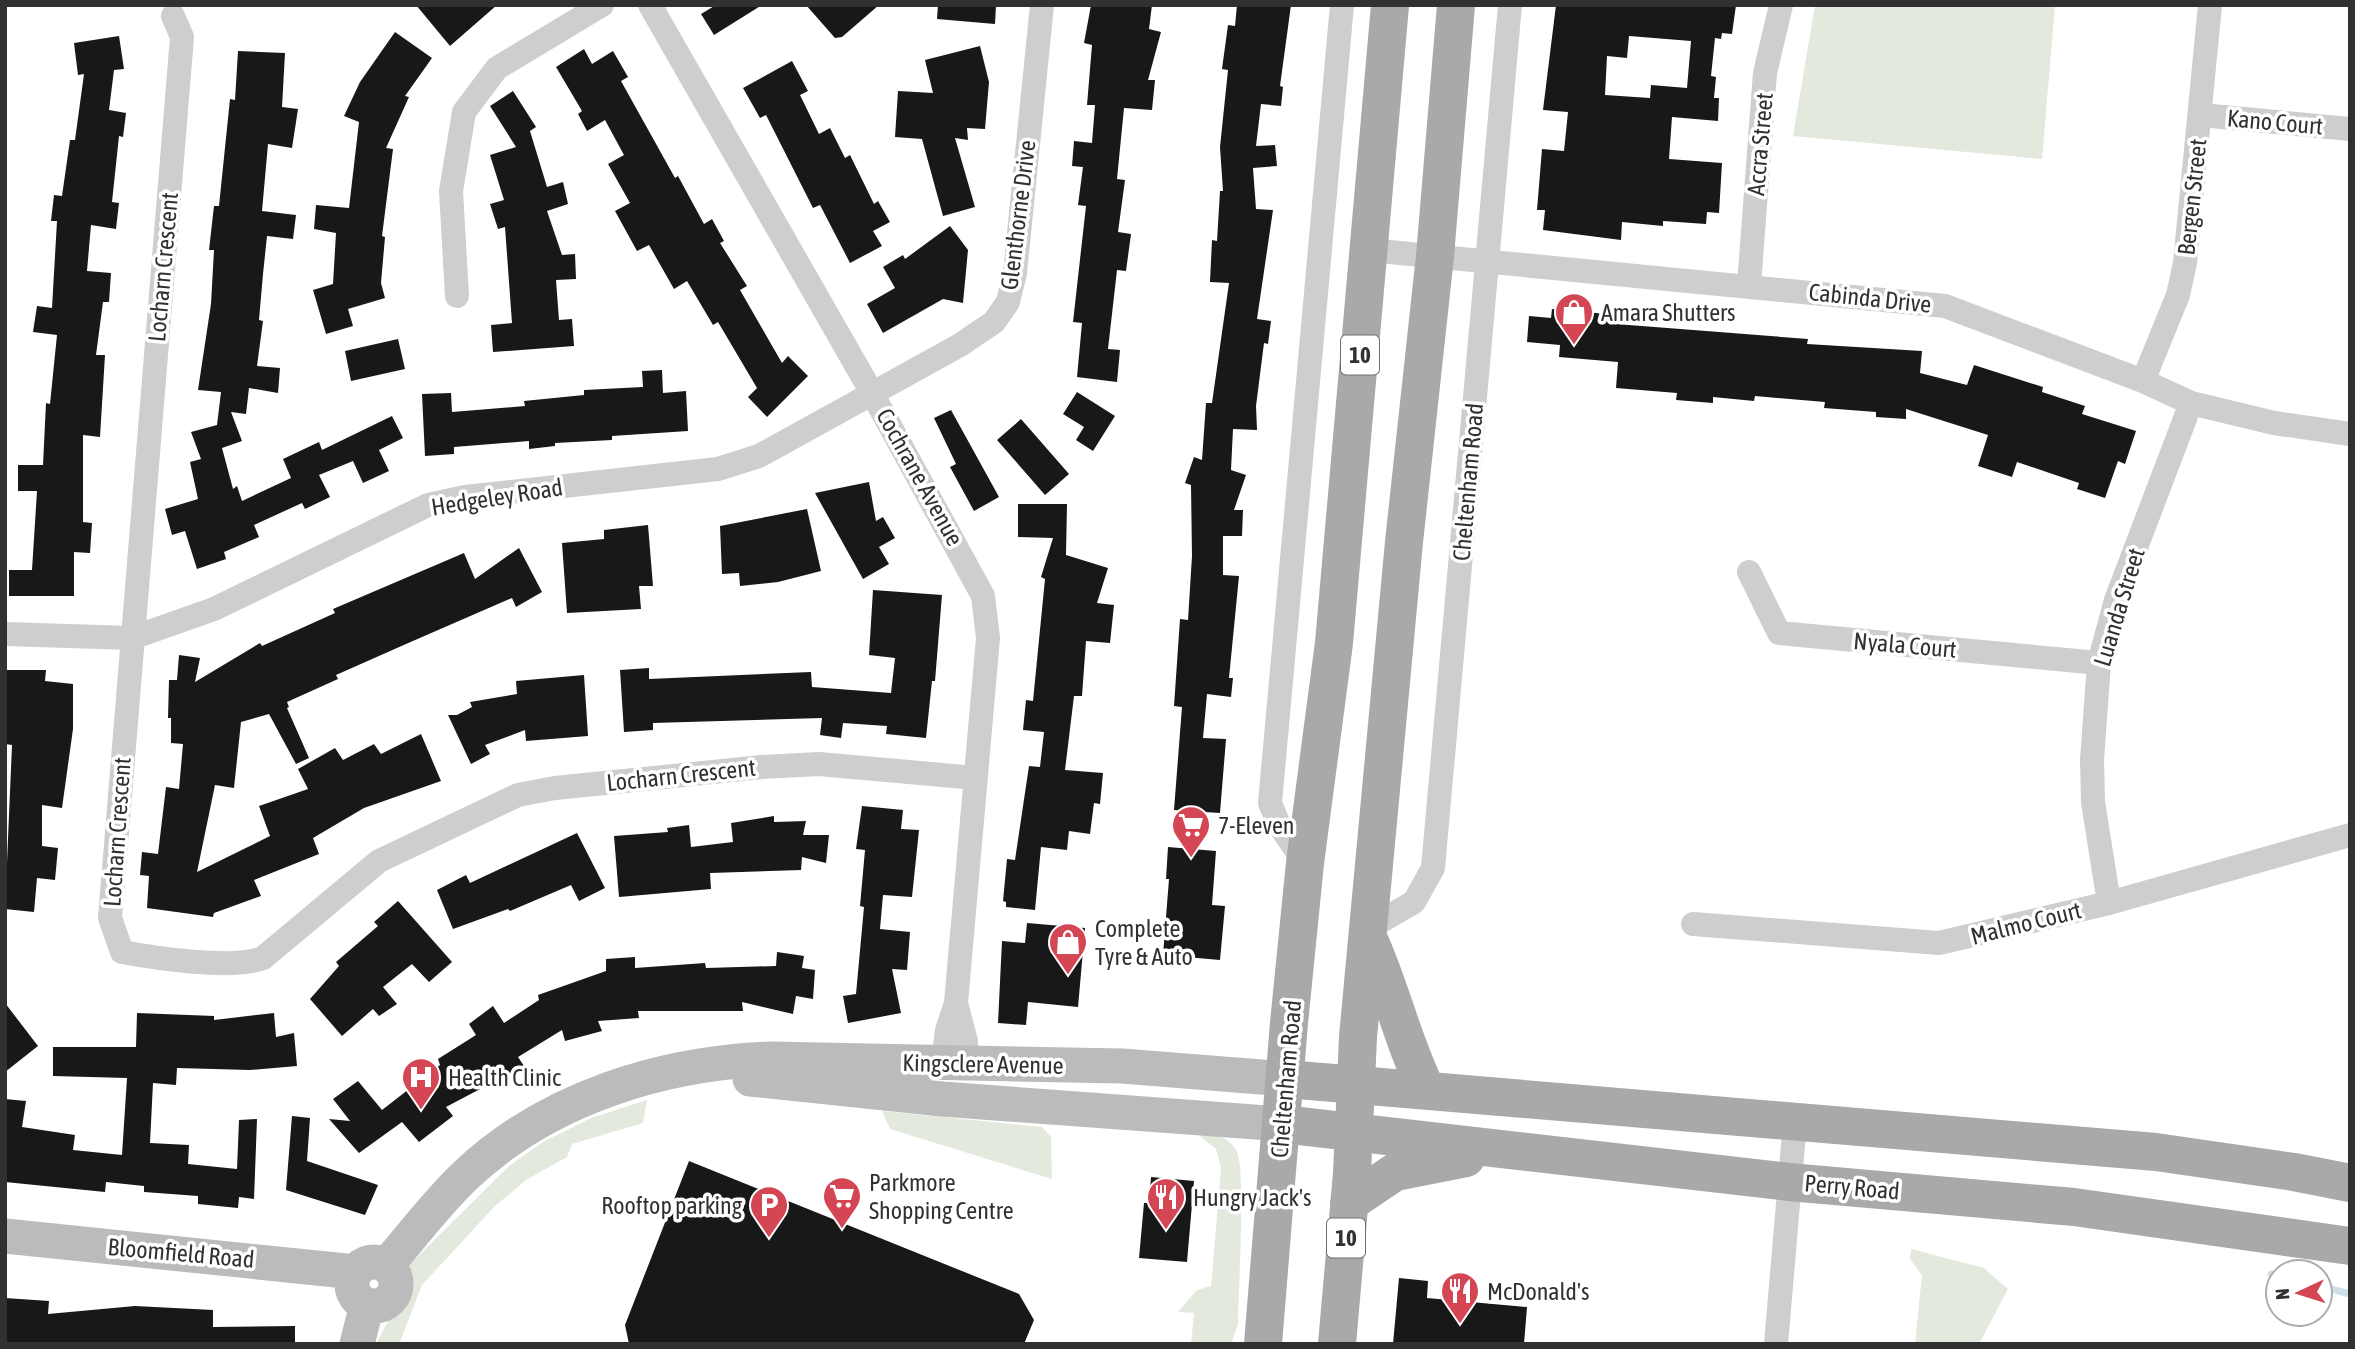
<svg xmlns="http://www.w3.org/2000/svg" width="2355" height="1349" viewBox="0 0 2355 1349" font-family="'Asap Condensed',sans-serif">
	<rect width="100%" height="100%" fill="#fff"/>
	<path fill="#e4e9dd" d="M1815,5H2055L2042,159L1793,136Z
		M647,1100L643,1123L572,1144L567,1157L526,1180L494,1207L422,1285L399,1344H376L405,1288L410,1264L509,1166L543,1142L591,1118Z
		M882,1111L1042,1127L1051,1137L1052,1179L890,1129Z
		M1202,1130C1217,1134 1230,1138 1237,1152C1246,1171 1238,1294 1238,1324L1231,1344H1191L1194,1313L1178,1312L1197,1290L1211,1286L1221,1167L1216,1149L1200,1136Z
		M1911,1249L1984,1268L2008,1289L1979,1344H1915L1922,1275L1910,1259Z"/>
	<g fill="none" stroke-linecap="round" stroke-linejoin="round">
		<path stroke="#cfe0ea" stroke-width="7" d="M2271,1274L2278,1276
			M2320,1286L2350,1294"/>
	</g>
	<path fill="#181818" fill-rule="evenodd" d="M416,5H497L450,46Z
		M716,5H762L714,35L701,14Z
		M806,5H879L842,37L835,38Z
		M938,5H996L995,24L937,19Z
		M1091,5H1152L1149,29L1161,32L1148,80H1155L1152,110L1124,108L1117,179L1125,180L1118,232L1131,234L1126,271L1117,270L1108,349L1120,350L1117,382L1077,377L1082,323L1073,322L1086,206L1078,205L1083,167L1072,166L1074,141L1092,143L1095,105H1087L1092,45L1084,43Z
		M1237,5H1291L1280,86L1283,87L1281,106L1261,104L1256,146L1275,145L1277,166L1253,168L1256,209L1273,210L1257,319L1271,321L1268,344L1264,343L1256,406L1257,430L1233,429L1231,470L1246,475L1234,510H1243L1242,536H1223V575L1239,576L1229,678H1233L1231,697L1207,694L1203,738L1226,739L1220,813L1174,810L1182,707L1174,706L1180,619L1188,620L1192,556L1191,485L1185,483L1194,457L1202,460L1206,403H1212L1229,283L1210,282L1212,240L1217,241L1220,191H1223L1220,147L1228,70L1222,69L1228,25L1235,26Z
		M1556,5H1736L1732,34L1722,33L1721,39L1715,38L1711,76L1716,77L1714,98H1719L1718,121L1672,117L1669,159L1722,163L1719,213L1707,212L1706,224L1663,221V226L1622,222L1621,240L1543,230L1545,210H1537L1542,149L1564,151L1568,112L1543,110ZM1629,36L1691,41L1687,88L1651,85L1650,98L1605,95L1607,56L1627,58Z
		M395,32L432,58L405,96L409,97L386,148L393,149L382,236L385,237L381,283L385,298L348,309L353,326L326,334L313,290L333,284L336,233L314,229L316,205L349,208L359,122L344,116L360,82Z
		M119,36L124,69L114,70L109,110L126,113L123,137L119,136L112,202L119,203L116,229L91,225L87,271L111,273L109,302H103L96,355H105L100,437L83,435V522L92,523L90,553L74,552V596H9V570H32L37,491H18V465H43L46,403L50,404L57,335L33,332L37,306L52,308L57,221H51L54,195L62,196L70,140H75L84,74L78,75L74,43Z
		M980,46L989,82L985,129L967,128L968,140L955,138L975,207L943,216L922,139L895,137L898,91L933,93L925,60Z
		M584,49L592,64L613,51L628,77L621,81L675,178L678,176L704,224L712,219L724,241L720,243L747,286L740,290L782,363L788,356L808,376L767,417L748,397L757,388L718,322L713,325L687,281L674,289L649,245L637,251L615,211L630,203L608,164L624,155L605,120L587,131L578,114L582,111L556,67Z
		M238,51L285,53L282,107L298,109L292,148L268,144L262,211L296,215L293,239L267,236L263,274L259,320L263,321L257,366L280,368L278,393L249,388L246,414L231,412L242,441L222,448L233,489L237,486L242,501L291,478L283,459L319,442L322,450L392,416L403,438L379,450L389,471L363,483L353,461L319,475L330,497L305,509L302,503L254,525L259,537L224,552L226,559L197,569L185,531L172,535L165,509L198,499L190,462L201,459L191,432L217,425L221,392L198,390L211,304L214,250H209L214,206H219L230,99L235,100Z
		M792,61L808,91L800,95L819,134L830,128L845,158L850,155L874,204L878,201L890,222L873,231L882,246L850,263L820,205L813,208L766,115L760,118L743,88Z
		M513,91L536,127L530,131L547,187L563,182L568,204L547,211L562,255L575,254L576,279L556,280L559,320L572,319L574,346L493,352L491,325L512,323L505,227L498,229L490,204L504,200L490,155L516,147L490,106Z
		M950,226L968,250L963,303L943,299L883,333L867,304L895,288L883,267L903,255L905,259Z
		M1552,309L1617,315L1616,324L1808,339L1807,344L1922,351L1920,373L1967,385L1974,365L2043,387L2042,392L2085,406L2082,414L2136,431L2125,464L2118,461L2105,498L2077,489L2079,483L2017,462L2012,477L1978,466L1988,435L1906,409V419L1876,417V412L1824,408L1825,402L1755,396L1754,401L1713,397V403L1676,400L1677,393L1616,388L1618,362L1559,357L1560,345L1527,342L1529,316L1551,318Z
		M398,339L405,369L351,381L345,351Z
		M662,370L663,393L686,391L688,431L612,436V440L555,443V446L529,449V441L454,447V454L425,456L422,394L451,393L452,412L525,406L524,401L584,395V390L643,387L642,371Z
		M1077,392L1115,416L1093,451L1076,440L1084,427L1063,414Z
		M951,410L999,497L974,511L950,467L956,464L934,418Z
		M1021,419L1069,474L1045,495L997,440Z
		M869,482L876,521L883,517L895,538L879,547L889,564L863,579L815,493Z
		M1018,504H1067L1066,555L1108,568L1097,603L1114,605L1110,643L1086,641L1082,696H1074L1065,770L1103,773L1100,804L1094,803L1090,834L1069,831L1067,850L1041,847L1035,910L1006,907V902L1003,901L1007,859L1015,860L1029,766L1040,767L1044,732L1023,730L1026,700L1033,701L1045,579L1041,577L1053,538L1018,537Z
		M807,509L821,571L778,582L740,586L739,573L722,574L720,526Z
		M648,525L653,586H639L641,609L567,613L562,543L604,539V530Z
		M519,548L542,592L516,607L512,598L406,644L336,675L338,679L287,702L289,707L287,708L309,758L296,764L269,714L241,722L234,788L215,785L197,872L270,836L259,806L308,789L298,769L335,748L343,760L374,744L381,754L421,734L441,781L364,808L313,838L319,854L254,880L261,896L214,913L213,917L147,908L149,876L140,875L142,852L158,854L166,787L179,789L183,744L171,743V718H168L169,680H177L179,655L200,658L195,682L260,643L262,646L335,613L333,609L464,553L475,579Z
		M873,590L942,595L935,681H932L926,738L886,734L887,726L843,723L841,738L820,735L822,718L653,723V730L624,732L620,670L649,668V679L811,672L812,687L891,693L895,658L869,655Z
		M5,670H46L45,681L73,684V729L62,808L42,805V846L58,848L55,880L37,878L34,912L5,909L12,745L5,744Z
		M584,675L588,736L526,741L525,730L485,745L490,754L471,764L448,715H457L472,707L470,702L517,694L516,681Z
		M862,806L903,810L901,829L919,830L912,897L883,895L880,929L910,932L907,970L892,969L901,1013L848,1023L843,996L856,994L864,907L860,906L865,850L856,849Z
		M774,816V822L806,821L803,835H829L826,863L802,857L801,870L710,873L711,889L619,897L614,836L668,832L667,828L689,825L691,847L733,842L731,823Z
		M577,833L605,888L579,901L571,885L510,911L508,909L453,929L437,890L466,875L470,883Z
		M1168,847L1216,851L1212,905L1225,906L1220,960L1163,955L1169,879H1166Z
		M398,901L452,962L429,982L412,964L383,987L397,1004L379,1016L373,1009L342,1036L310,999L339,966L336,962L378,926L374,922Z
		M1027,923L1085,928L1078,1007L1028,1002L1026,1025L998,1023L1002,941L1025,943Z
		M777,952L804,956L802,968L815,970L813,999L796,996L793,1014L742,1002L743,1011H638L639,1018L598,1021L602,1031L565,1041L562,1030L518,1057L524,1066L446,1107L453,1116L419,1142L402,1122L359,1153L329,1119L350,1121L333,1099L358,1081L382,1110L440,1065L438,1059L476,1035L469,1024L493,1006L504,1023L539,1000L538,995L606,971V959L635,957V968L705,963L706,968L776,966Z
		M5,1003L38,1046L5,1072Z
		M137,1013L214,1016V1020L274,1013L276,1037L294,1033L297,1066L250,1070L177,1068L176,1085L153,1083L150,1143L189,1145L188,1164L237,1169L239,1120L257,1119L254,1199L239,1197L238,1208L198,1204V1196L144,1192V1186L106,1182L105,1192L5,1182V1099L26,1101L22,1127L75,1135L73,1150L122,1155L127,1078L53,1076V1047H136Z
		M292,1116L310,1118L307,1161L378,1185L365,1215L286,1190Z
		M689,1161L1019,1294L1034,1320L1024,1344H629L625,1325Z
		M1151,1177L1194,1181L1187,1262L1139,1258L1144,1203H1149Z
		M1399,1278L1428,1281L1427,1298L1527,1307L1524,1344H1393Z
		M5,1298L49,1301L48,1314L135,1306L213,1310V1327L295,1326V1344H5Z"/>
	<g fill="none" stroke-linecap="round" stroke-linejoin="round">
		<path stroke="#cecece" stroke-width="24" d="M650,5L872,393L983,596L988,638L956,1003L947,1030L943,1063
			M173,16L182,37L110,918L122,952C155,958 232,970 263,958L379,861L518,795L555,788L762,767L819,764L976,778
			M2201,115L2350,129
			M1369,250L1945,306L2143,381L2191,403L2274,423L2350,434
			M1749,285L1765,73L1781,5
			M457,296L451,191L464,112L497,68L602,5
			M2143,381L2178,295L2185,263L2210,5
			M1749,572L1779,633L2099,663
			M5,634L132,638L214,609L428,505L465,497L718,469L759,456L960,345L994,322L1008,302L1015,273L1042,5
			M1305,863L1279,825L1270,803L1342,5
			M2109,903L2093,802L2092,760L2099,663L2116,600L2191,403
			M1693,924L1939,943L2109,903L2350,835
			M1369,928L1414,902L1433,868L1510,5
			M956,1003L966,1041V1063
			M1776,1344L1795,1122"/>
		<path stroke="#bbb" stroke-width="35" d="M750,1079L942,1099L1282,1124
			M5,1236L356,1272
			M352 1284a22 22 0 1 1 44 0a22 22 0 1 1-44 0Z
			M386,1266C413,1235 437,1202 467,1174C548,1098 662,1063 771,1059L1122,1066L1286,1079
			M357,1344L367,1305"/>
		<path stroke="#a9a9a9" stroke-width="38" d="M1370,942C1392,991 1403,1043 1427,1091
			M1286,1079L2156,1152L2294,1172L2350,1183
			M1282,1124L1789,1182L2074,1207L2350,1246
			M1349,1203L1395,1172L1466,1158
			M1263,1344L1289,1023L1305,863L1334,643L1390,5
			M1337,1344L1352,1173L1358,1037L1404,542L1435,256L1456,5"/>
	</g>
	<defs>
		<symbol id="shop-pin" viewBox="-11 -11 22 30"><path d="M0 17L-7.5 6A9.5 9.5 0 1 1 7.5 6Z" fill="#d54655" stroke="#fff"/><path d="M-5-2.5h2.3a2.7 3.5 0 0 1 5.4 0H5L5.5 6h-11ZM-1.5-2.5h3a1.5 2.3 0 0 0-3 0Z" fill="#fff"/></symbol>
		<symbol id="supermarket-pin" viewBox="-11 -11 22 30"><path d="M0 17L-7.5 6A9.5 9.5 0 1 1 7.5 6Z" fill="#d54655" stroke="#fff"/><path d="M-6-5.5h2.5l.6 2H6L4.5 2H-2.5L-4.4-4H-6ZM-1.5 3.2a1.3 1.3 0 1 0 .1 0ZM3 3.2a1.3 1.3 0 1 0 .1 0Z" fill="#fff"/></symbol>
		<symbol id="hospital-pin" viewBox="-11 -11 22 30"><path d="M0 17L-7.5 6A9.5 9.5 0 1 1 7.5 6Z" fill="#d54655" stroke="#fff"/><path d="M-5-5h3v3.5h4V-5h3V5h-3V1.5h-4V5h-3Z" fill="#fff"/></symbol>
		<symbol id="restaurant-pin" viewBox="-11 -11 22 30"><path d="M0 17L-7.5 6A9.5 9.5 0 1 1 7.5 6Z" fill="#d54655" stroke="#fff"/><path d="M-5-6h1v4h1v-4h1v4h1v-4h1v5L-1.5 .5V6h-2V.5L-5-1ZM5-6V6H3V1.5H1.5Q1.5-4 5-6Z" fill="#fff"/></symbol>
		<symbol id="parking-pin" viewBox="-11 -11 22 30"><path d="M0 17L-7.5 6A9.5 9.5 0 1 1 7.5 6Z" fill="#d54655" stroke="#fff"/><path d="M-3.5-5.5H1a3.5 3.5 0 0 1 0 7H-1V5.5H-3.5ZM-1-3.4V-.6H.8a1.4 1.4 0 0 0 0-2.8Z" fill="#fff"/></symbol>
	</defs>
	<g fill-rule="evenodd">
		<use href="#shop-pin" x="1552" y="290" width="44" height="60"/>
		<use href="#supermarket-pin" x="1169" y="803" width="44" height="60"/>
		<use href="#shop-pin" x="1046" y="920" width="44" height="60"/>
		<use href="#hospital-pin" x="399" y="1055" width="44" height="60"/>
		<use href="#supermarket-pin" x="820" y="1174" width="44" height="60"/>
		<use href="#restaurant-pin" x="1144" y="1175" width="44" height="60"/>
		<use href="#parking-pin" x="747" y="1183" width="44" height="60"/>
		<use href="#restaurant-pin" x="1438" y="1269" width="44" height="60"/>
	</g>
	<g text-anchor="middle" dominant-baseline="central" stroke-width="7" stroke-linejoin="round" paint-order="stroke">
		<g fill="#fff" stroke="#6f6f6f" stroke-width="2">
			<rect x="1341" y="335.5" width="38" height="39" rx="5"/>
			<rect x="1327" y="1218.5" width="38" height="39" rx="5"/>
		</g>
		<g font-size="23" font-weight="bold" fill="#313131">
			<text x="1360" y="355">10</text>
			<text x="1346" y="1238">10</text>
		</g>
		<g font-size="24" fill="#313131" stroke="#fff">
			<text transform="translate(2275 122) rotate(5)">Kano Court</text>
			<text transform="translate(1760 144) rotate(-85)">Accra Street</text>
			<text transform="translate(2192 197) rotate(-84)">Bergen Street</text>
			<text transform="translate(1018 215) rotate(-83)">Glenthorne Drive</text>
			<text transform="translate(163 267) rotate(-85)">Locharn Crescent</text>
			<text transform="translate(1870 298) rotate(6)">Cabinda Drive</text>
			<text transform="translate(920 477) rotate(61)">Cochrane Avenue</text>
			<text transform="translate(1468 482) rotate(-85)">Cheltenham Road</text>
			<text transform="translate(497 497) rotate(-9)">Hedgeley Road</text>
			<text transform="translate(2119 607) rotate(-73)">Luanda Street</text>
			<text transform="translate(1905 645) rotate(5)">Nyala Court</text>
			<text transform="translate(681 775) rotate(-6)">Locharn Crescent</text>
			<text transform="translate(117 832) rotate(-86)">Locharn Crescent</text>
			<text transform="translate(2026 923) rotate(-14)">Malmo Court</text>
			<text transform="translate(983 1064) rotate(1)">Kingsclere Avenue</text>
			<text transform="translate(1286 1079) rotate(-85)">Cheltenham Road</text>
			<text transform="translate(1852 1187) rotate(5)">Perry Road</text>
			<text transform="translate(181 1253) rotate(5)">Bloomfield Road</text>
		</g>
		<g font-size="24" fill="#313131" stroke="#fff" text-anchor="start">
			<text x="1601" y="312">Amara Shutters</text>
			<text x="1218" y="825">7-Eleven</text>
			<text x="1095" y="928">Complete<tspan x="1095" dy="28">Tyre &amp; Auto</tspan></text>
			<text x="448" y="1077">Health Clinic</text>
			<text x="869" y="1182">Parkmore<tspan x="869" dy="28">Shopping Centre</tspan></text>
			<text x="1193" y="1197">Hungry Jack's</text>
			<text x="742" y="1205" text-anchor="end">Rooftop parking</text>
			<text x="1487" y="1291">McDonald's</text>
		</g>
	</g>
	<rect width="2355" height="1349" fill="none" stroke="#313131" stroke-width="14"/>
	<g transform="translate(2299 1293) rotate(266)"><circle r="33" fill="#ffffff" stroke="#adadad" stroke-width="2"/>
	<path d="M0-5L12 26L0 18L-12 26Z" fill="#d54655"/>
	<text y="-10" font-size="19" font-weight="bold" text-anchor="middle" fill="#313131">N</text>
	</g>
</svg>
